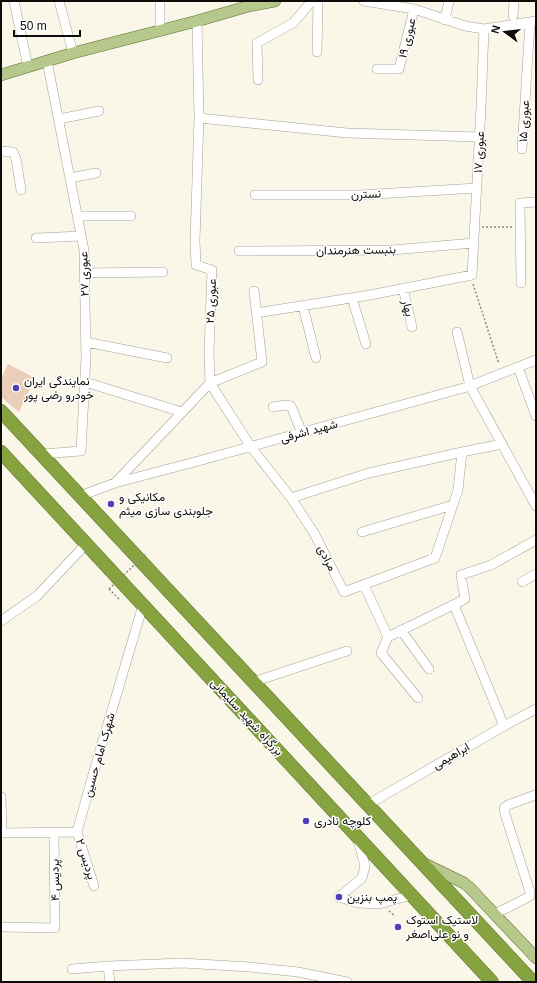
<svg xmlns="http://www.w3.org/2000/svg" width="537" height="983" viewBox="0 0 537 983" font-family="Helvetica,Vazirmatn,sans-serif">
	<rect width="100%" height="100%" fill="#faf6e8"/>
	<path fill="#eaceb9" d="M8,364L35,378L19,412L1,397V379Z"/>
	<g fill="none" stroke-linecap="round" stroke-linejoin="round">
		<defs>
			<path id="minor" d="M14,1L28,67
				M59,1L73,53
				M160,1V31
				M364,1L414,9L465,26L484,29L536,21
				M513,16L514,1
				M445,20L449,1
				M317,52L318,1
				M377,69H399L414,9
				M258,80L257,43L293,23L312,1
				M199,118L347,133L479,137
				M59,119L99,111
				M522,149L530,22
				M1,151L13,152L16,159L21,190
				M70,178L96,173
				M255,195H360L477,188
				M77,216H131
				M36,238L81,236
				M239,251L392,250L474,243
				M85,273L163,272
				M521,283L520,203L536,202
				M403,288L412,327
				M254,291L262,362L210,383L251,447L291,498L314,533L344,592L435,558L458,490L462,452
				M352,298L366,344
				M303,306L316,358
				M256,313L370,295L472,275L481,107L484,29
				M457,332L470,386L536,506
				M86,342L167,358
				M518,367L536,416
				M85,382L182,412
				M273,407L285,405L291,406L302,433
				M42,454L81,451L86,357L84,250L47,61
				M115,483L210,383L209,352L212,270L196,265L195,241L199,118L197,21
				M80,496L115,483L202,460L467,387L536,360
				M291,498L369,473L462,452L502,444
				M362,532L453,505
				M522,582L536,574
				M364,585L388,637
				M454,605L504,726
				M1,621L37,596L86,544
				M401,630L429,669
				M253,682L347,651
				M418,698L381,653L388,637L465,599L461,575L491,565L536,540
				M1,797L2,833
				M367,805L504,726L536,709
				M77,832L94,886
				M1,833L77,832L94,771L143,605
				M358,840L365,866L362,878L339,897L358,903L379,904L412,895
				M494,914L509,907L530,896V892L505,814L504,808L508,805L535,795
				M1,927L55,928L54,833
				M108,966L110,982
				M72,969L108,966L182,963L250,967L298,972L347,982"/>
			<path id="major" d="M1,75L73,53L197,21L249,6L275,1
				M425,864L464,883L470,888L536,958"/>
			<path id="highway" d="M1,411L533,982
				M1,452L492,982"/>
		</defs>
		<use href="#minor" stroke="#a5a194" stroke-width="10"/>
		<use href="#major" stroke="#5b6f2c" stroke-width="12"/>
		<use href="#highway" stroke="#5b6f2c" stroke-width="14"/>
		<path stroke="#8e8b82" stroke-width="1.5" stroke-dasharray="2 2" stroke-linecap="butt" d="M482,227H512
			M473,284L499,364
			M109,589L120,600
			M389,911L395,916"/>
		<use href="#minor" stroke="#fff" stroke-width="9"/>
		<use href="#major" stroke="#b6c88c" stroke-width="11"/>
		<use href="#highway" stroke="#85a43f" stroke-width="13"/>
		<path stroke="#8e8b82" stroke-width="1.5" stroke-dasharray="2 2" stroke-linecap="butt" d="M109,589L146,554"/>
	</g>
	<g fill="#4f40b7" stroke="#fff" stroke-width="1.5">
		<circle cx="16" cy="388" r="4"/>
		<circle cx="111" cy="504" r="4"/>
		<circle cx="306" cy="821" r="4"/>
		<circle cx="339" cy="897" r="4"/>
		<circle cx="398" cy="927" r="4"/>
	</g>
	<g text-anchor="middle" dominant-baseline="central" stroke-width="3" stroke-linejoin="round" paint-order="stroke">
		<g font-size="12" fill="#0e0d09" stroke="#fff">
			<text transform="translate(407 38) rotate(-76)">عبوری ۱۹</text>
			<text transform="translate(524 121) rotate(-87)">عبوری ۱۵</text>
			<text transform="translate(479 152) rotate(-87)">عبوری ۱۷</text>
			<text transform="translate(366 194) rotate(-2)">نسترن</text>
			<text transform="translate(356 250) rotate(-1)">بنبست هنرمندان</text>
			<text transform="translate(84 274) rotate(-92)">عبوری ۲۷</text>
			<text transform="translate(211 301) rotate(-87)">عبوری ۲۵</text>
			<text transform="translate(408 308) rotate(77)">بهار</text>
			<text transform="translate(309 431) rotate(-15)">شهید اشرفی</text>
			<text transform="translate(327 558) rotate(63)">مرادی</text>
			<text transform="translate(247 717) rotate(47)">بزرگراه شهید سلیمانی</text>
			<text transform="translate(99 755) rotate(-74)">شهرک امام حسین</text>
			<text transform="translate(451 756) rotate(-30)">ابراهیمی</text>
			<text transform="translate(86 859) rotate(72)">پردیس ۲</text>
			<text transform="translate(55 880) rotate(-91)">پردیس ۴</text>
		</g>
		<g font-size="12" fill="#0e0d09" stroke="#fff" text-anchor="start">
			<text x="24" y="381">نمایندگی ایران<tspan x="24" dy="14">خودرو رضی پور</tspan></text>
			<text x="119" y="497">مکانیکی و<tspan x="119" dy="14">جلوبندی سازی میثم</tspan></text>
			<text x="314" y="821">کلوچه نادری</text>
			<text x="347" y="897">پمپ بنزین</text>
			<text x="406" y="920">لاستیک استوک<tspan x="406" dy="14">و نو علی‌اصغر</tspan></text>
		</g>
	</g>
	<rect width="537" height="983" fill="none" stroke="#0e0d09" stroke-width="4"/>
	<g transform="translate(505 32) rotate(285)" stroke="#ffffff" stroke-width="3" paint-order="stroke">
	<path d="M0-3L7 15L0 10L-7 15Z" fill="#0e0d09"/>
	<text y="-6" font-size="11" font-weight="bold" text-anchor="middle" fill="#0e0d09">N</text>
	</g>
	<path d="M14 30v6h66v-6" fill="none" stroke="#0e0d09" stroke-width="2"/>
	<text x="20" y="30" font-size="12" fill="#0e0d09" stroke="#ffffff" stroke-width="3" paint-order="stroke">50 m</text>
</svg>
